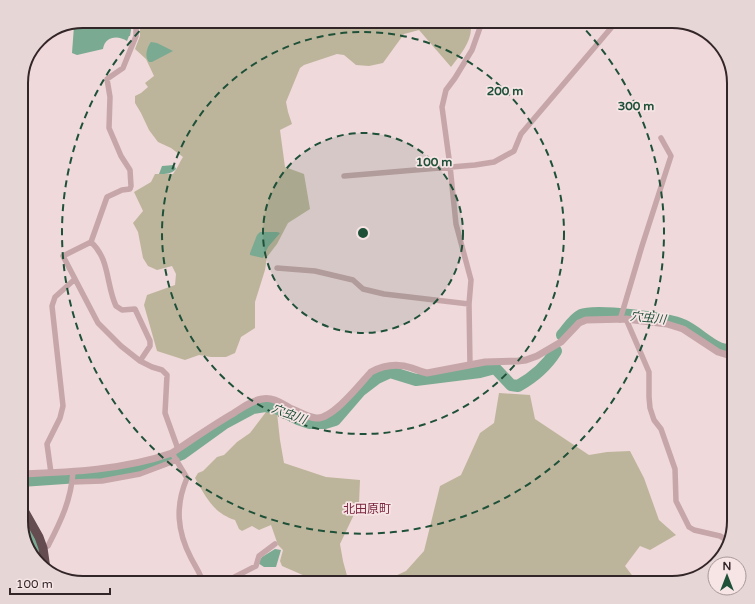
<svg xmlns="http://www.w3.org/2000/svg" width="755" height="604" viewBox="0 0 755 604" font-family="'Varela Round','Noto Sans JP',sans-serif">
	<rect width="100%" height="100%" fill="#efd9da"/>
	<path fill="#bdb59b" d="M140,21H470C475,38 461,54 451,67L419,30L404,34L383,63L369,66L356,65L344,55L337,54L304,65L300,68L286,102L288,112L292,124L280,130L285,167L304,174L310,209L288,223L277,244L267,257L265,270L255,302V328L241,337L235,353L226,357H211L199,355L185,360L157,351L144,305L147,295L175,285L176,274L172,266L157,270L148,266L143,258L138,232L133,223L143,211L134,192L151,182L155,174H173C177,169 179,163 183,157L171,148L158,142L149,130L141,113L135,103V96L141,93L148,87L145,83L154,76L146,59L135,49L140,36Z
		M499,393L530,395L535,419L589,455L607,452L630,451L644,478L659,520L676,535L650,550L640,546L625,566L638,583H380L406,571L424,551L440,486L461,475L480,433L494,423Z
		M272,410L277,413L280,440L284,463L326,477L360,480L359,504L340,544L343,561L349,583H312L305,576L282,566L280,561L283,550L278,545L271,525L259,530L252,526L242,531L239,529L235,520C213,513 206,497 195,478L198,473L203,471L217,457L224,455L237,442L250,433L266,412Z"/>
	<path fill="#7aaa91" d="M92,21H130L131,30L130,36H129L127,41C118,35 105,36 103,49L77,55L72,53L74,26L75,25Z
		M151,42L157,43L173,51L152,62H149C144,56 147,47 151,42Z
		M174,165L176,169C171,174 166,174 159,174L162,166Z
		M260,232H277L280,233L268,247L263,258L250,255V253L257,235Z
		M275,549L281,550L276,567H264L258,563L262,557Z"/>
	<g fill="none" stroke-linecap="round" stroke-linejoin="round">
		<path stroke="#7aaa91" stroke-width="12" d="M562,335C568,328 573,319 581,315C595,309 669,318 683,325C696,331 706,342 719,348C724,350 729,350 734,351
			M21,481L108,475L156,464L182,454L225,423L253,408L265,406L276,408L298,419L310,423H325L335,420L360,391L377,378L390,372L416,380L480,372L495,368L511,385L518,386C534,377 546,367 556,351
			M21,522L31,538L37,556"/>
		<path stroke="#c6a6a9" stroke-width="5.5" d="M136,21V36L125,63L123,68L107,79L110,97L109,128L121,156L130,170L131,186L130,189L122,190L107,197L91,242L63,256L98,323L121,346L140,361L152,367L162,370L167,375L165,413L178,449
			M344,176L475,165L494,162L514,151L521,134L617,21
			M91,242C110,259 106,285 116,306L122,310L135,309L150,341V346L140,361
			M277,268L315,271L353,280L363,289L384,294L469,304
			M626,319L649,372V397L650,408L654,420L661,429L675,469L676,501L689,527L694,530L720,536L727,540
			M620,320L642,246L671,156L661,138
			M470,365L469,304L471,280L456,224L450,166L442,107L446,90L455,78L472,50L482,22L483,21
			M172,453L187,478C175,506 177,531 191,558C195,566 201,574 203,583
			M51,473L47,444L60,418L63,406L52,306L55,297L75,279
			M72,482L102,481L140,474L177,460
			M43,548L48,546C61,521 71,500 73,472
			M163,582L165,583
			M223,583L256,566L259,556L275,544"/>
		<path stroke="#c6a6a9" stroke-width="7" d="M21,474C72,472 123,470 172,453C193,439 213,425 234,413C243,407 251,401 262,399C273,397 281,403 290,408C298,411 307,417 316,418C332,420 360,384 371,372C384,365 397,363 412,368C417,370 421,372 427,373L485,362L518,361L526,360L537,356L561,342L579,323L586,320L626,319L667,324L683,329L718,352L734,357"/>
		<path stroke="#644c50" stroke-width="9" d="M21,505L39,537L43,548L46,569"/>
	</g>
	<circle cx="363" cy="233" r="100" fill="#1f5139" fill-opacity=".12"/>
	<g fill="none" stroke="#1f5139" stroke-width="2" stroke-dasharray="7 5">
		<circle cx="363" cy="233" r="100"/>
		<circle cx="363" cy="233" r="201"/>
		<path d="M578 22A301 301 0 1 1 148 22"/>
	</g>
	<g text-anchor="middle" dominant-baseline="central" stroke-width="3.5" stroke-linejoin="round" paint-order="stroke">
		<g font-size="12" font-style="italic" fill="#1f5139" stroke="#f7e5e5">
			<text transform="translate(648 318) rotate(6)">穴虫川</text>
			<text transform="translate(289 414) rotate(20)">穴虫川</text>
		</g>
		<g font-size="12" fill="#7b2641" stroke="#f7e5e5">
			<text x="367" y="509">北田原町</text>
		</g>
	</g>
	<path d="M0 0H755V604H0ZM83 28H672A55 55 0 0 1 727 83V521A55 55 0 0 1 672 576H83A55 55 0 0 1 28 521V83A55 55 0 0 1 83 28Z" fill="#e7d6d6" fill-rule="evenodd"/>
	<path fill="none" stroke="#332629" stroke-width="2" d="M83 28H672A55 55 0 0 1 727 83V521A55 55 0 0 1 672 576H83A55 55 0 0 1 28 521V83A55 55 0 0 1 83 28Z"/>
	<circle cx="363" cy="233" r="6" fill="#1f5139" stroke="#f7e5e5" stroke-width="2"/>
	<g font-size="12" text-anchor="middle" font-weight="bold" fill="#1f5139" stroke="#f7e5e5" stroke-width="3.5" stroke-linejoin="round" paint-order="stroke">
		<text x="505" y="95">200 m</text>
		<text x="636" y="110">300 m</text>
		<text x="434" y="166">100 m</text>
	</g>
	<g transform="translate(727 576)"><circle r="19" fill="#f7e5e5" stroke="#a9999a"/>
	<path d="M0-3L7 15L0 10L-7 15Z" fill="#1f5139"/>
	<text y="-6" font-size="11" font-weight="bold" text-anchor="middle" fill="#332629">N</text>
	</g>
	<path d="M10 588v6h100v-6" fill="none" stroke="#332629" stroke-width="2"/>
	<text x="16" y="588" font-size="12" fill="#332629" stroke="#f7e5e5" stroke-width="3" paint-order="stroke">100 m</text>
</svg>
